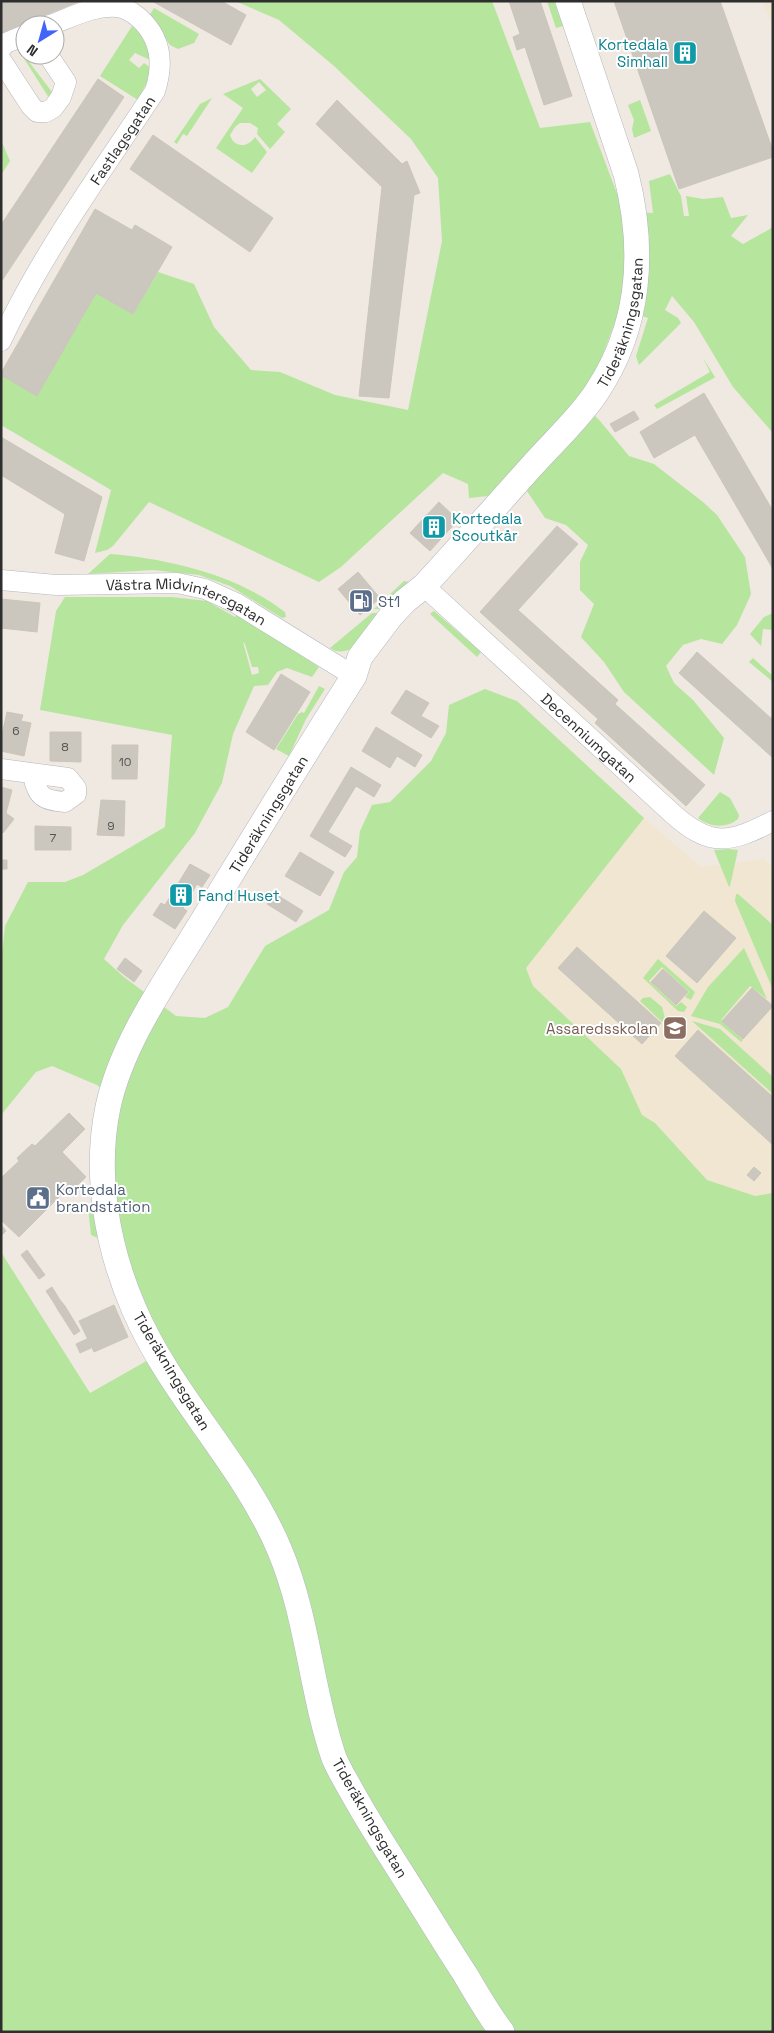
<svg xmlns="http://www.w3.org/2000/svg" width="774" height="2033" viewBox="0 0 774 2033" font-family="'Space Grotesk',sans-serif">
	<rect width="100%" height="100%" fill="#efe9e1"/>
	<path fill="#f0e6d1" d="M763,1H773V21L769,18Z
		M644,818L701,867L764,859L773,867V1193L755,1196L707,1180L655,1123L642,1115L621,1069L533,986L526,967Z"/>
	<path fill="#b6e59e" fill-rule="evenodd" d="M235,1H492L540,128L590,122L624,212L653,213L649,181L670,174L681,196L684,216H689L686,196L703,199L723,197L731,218L748,215L731,236L743,244L770,229L773,225V433L733,387L694,322L672,296L665,310L678,318L681,323L639,365L636,356L648,318L620,309L597,370L578,399L600,421L629,456L654,464L703,502L717,515L745,557L751,594L737,625L722,644L701,639L683,645L666,666L674,683L693,700L724,738L714,775L624,692L604,662L581,637L594,604L580,590V562L588,545L566,525L545,518L515,473L488,496L469,498L468,484L443,473L341,567L319,582L149,502L113,546L107,550L95,553L111,490L1,425V375L37,396L96,293L133,314L158,272L194,284L214,327L251,370L280,372L335,395L408,410L442,241L438,178L411,139L334,66L279,20Z
		M547,1H554L563,26L556,28Z
		M154,8L199,34L194,43L178,49L170,45L149,16Z
		M132,26C142,34 149,47 150,60L135,53L129,60L139,68L144,63L150,67L148,80L138,100L100,76Z
		M25,45L20,50L52,92L51,101L16,46Z
		M260,79L291,109L277,124L285,132L270,149L257,134L258,128L250,123H240L235,127L230,135C234,148 248,148 255,137L267,152L252,173L216,148L243,108L223,94ZM259,82L266,90L257,97L251,89Z
		M212,98L187,136L183,134L177,144L174,142L200,104Z
		M640,100L651,131L634,138L632,129L634,120L628,105Z
		M1,140L10,161L1,175Z
		M703,358L715,377L714,378L657,409L654,405L710,372Z
		M110,554C170,559 237,575 285,612L286,617L282,618L230,586L199,575L153,570L88,574Z
		M404,581L409,582L386,609H374Z
		M65,597H172L207,601L235,617L237,614L319,667L312,677L287,668L277,672L268,685L254,686L233,734L222,783L195,833L123,925L104,959L124,977L176,1016L205,1018L228,1007L265,946L329,910L344,872L357,857L360,831L372,805L390,802L431,761L446,733L449,705L485,689L517,701L644,818L526,968L533,986L621,1069L642,1115L655,1123L707,1180L755,1196L773,1193V2032H1V1252L90,1393L150,1359L98,1238L91,1235L88,1207L94,1199L105,1091L97,1085L52,1066L36,1072L1,1115V965L5,926L28,882H65L83,875L165,827L172,735L40,710L56,611ZM243,642L245,644L252,667H258L259,673L252,675Z
		M434,611L481,652L477,657L430,614Z
		M372,613H381L351,649C343,652 337,653 330,648Z
		M773,613V630L763,629L761,646L750,634L764,617Z
		M753,658L773,676V682L749,662Z
		M319,686L325,689L306,719L289,756L276,749L298,714L302,712L304,713Z
		M720,792L730,798L739,815L738,819C726,829 709,827 698,818Z
		M729,849L738,850L730,886L729,887L714,850Z
		M736,894H738L773,925V990L735,901Z
		M744,948L767,999L750,986L721,1020L743,1040L741,1042L720,1024L691,1016L708,987Z
		M658,959L695,992L691,1000L685,997L689,992L662,967L649,981L676,1006L681,1002L687,1007L684,1012L678,1011L643,978Z
		M650,997L662,1007L665,1018L662,1022L640,1001L643,998Z
		M692,1021L720,1029L773,1077V1094Z"/>
	<path fill="#cbc7bf" stroke="#cbc5ba" d="M1,1H80L1,33Z
		M152,1H221L246,15L231,45Z
		M509,1H540L572,96L544,105L525,47L517,50L513,37L520,34Z
		M614,1H720L773,151V157L679,189Z
		M98,79L124,97L1,282V225Z
		M337,100L402,164L407,161L420,193L414,195L389,398L359,396L382,187L316,124Z
		M153,135L273,218L250,252L130,169Z
		M95,209L132,230L135,225L172,247L133,314L96,293L37,396L1,375V373Z
		M704,393L773,511V569L695,435L654,458L640,432Z
		M634,411L639,419L615,432L610,424Z
		M1,437L102,497L84,561L55,553L65,514L1,475Z
		M439,502L458,520L430,551L410,533Z
		M557,526L578,544L518,610L618,700L615,704L705,785L686,806L595,723L598,719L480,612Z
		M358,572L380,598L360,615L338,589Z
		M1,599L40,603L37,632L1,628Z
		M697,652L773,720V758L679,673Z
		M281,674L310,692L274,750L246,732Z
		M406,690L429,703L421,716L439,726L431,738L391,713Z
		M7,712L23,715L21,721L31,723L24,756L1,751V739Z
		M376,727L422,755L415,767L397,756L390,768L362,751Z
		M50,732H81V762L50,761Z
		M112,745H138L137,779H112Z
		M351,767L381,785L374,797L356,786L328,832L352,846L345,857L310,836Z
		M1,787L12,790L6,813L14,819L3,833L1,832Z
		M101,800L125,801L124,836L97,835Z
		M35,826L71,827V850H35Z
		M300,852L334,872L320,896L285,876Z
		M1,860H7V869H1Z
		M190,864L210,875L202,887L197,884L183,908L187,911L175,929L153,915L161,903L165,905Z
		M274,893L303,911L296,922L267,904Z
		M704,911L736,938L697,983L666,956Z
		M577,947L661,1023L642,1044L558,968Z
		M125,958L142,971L134,982L117,969Z
		M663,969L688,992L676,1005L651,982Z
		M752,988L773,1006L743,1039L722,1021Z
		M698,1030L773,1097V1145L675,1056Z
		M69,1113L85,1129L62,1152L86,1177L69,1193L66,1190L19,1237L1,1220V1178L19,1161L17,1158L32,1144L35,1146Z
		M754,1167L761,1173L754,1181L747,1175Z
		M1,1225L6,1231L2,1235L1,1234Z
		M27,1250L45,1275L39,1279L21,1255Z
		M52,1287L60,1300L54,1303L46,1291Z
		M60,1300L65,1306L58,1310L54,1303Z
		M114,1305L128,1337L94,1352L79,1321Z
		M65,1306L80,1331L74,1335L58,1310Z
		M87,1339L91,1348L80,1353L76,1344Z"/>
	<g fill="none" stroke-linecap="round" stroke-linejoin="round">
		<defs>
			<g id="minor">
				<path d="M1,48L6,43L25,35"/>
				<path d="M1,60L31,106L37,112H46L53,108L61,97L66,82L48,55"/>
				<path id="s1" d="M1,341C43,251 101,173 155,91C164,63 161,37 138,17C132,12 126,8 117,7C94,5 72,17 50,25"/>
				<path id="s2" d="M1,580L56,585L177,583L205,589L236,603L354,676"/>
				<path id="s3" d="M424,586L673,814C711,848 730,843 773,821"/>
				<path d="M1,769L68,778L76,788V794L65,802C43,800 37,797 33,775"/>
			</g>
			<g id="tertiary">
				<path id="s4" d="M502,2032C488,2014 477,1994 465,1974C444,1942 424,1909 404,1877C386,1849 368,1821 352,1792C346,1781 339,1770 334,1758C311,1691 308,1618 280,1551C244,1464 171,1396 134,1309C107,1247 94,1174 108,1107C122,1041 170,975 205,917C254,837 303,756 354,676L360,657L391,616L405,601L424,586C460,547 495,507 531,467C552,443 578,420 596,393C641,326 645,249 626,174L568,1"/>
			</g>
		</defs>
		<use href="#minor" stroke="#b4b7c1" stroke-width="21"/>
		<use href="#tertiary" stroke="#b4b7c1" stroke-width="26"/>
		<use href="#minor" stroke="#fff" stroke-width="20"/>
		<use href="#tertiary" stroke="#fff" stroke-width="25"/>
	</g>
	<defs>
		<symbol id="building-square" viewBox="-11 -11 22 22"><rect x="-9" y="-9" width="18" height="18" rx="4" fill="#0f9aa8" stroke="#fff"/><path d="M-4-6H4V6H1V3H-1V6H-4ZM-2.5-4.3h1.7v1.8h-1.7ZM.8-4.3h1.7v1.8H.8ZM-2.5-1h1.7V.8h-1.7ZM.8-1h1.7V.8H.8Z" fill="#fff"/></symbol>
		<symbol id="fuel-square" viewBox="-11 -11 22 22"><rect x="-9" y="-9" width="18" height="18" rx="4" fill="#5c6f8a" stroke="#fff"/><path d="M-5.5-6h7V0h2V4h1.3V-2.5L3-4.5l.8-.8L6-3V5H2.5V1h-1V6h-7ZM-4.2-4.7v3.2H.2V-4.7Z" fill="#fff"/></symbol>
		<symbol id="school-square" viewBox="-11 -11 22 22"><rect x="-9" y="-9" width="18" height="18" rx="4" fill="#8d6e63" stroke="#fff"/><path d="M0-5L7-2L0 1L-7-2ZM-4 1L0 2.5L4 1V4Q0 6-4 4Z" fill="#fff"/></symbol>
		<symbol id="civic-square" viewBox="-11 -11 22 22"><rect x="-9" y="-9" width="18" height="18" rx="4" fill="#5c6f8a" stroke="#fff"/><path d="M-.6-6.5H3V-4.5H.6V-3L4-1V1h2V6H-6V1h2V-1L-.6-3ZM-1.2 2.5V6h2.4V2.5Z" fill="#fff"/></symbol>
	</defs>
	<g fill-rule="evenodd">
		<use href="#building-square" x="671" y="39" width="28" height="28"/>
		<use href="#building-square" x="420" y="513" width="28" height="28"/>
		<use href="#fuel-square" x="347" y="587" width="28" height="28"/>
		<use href="#building-square" x="167" y="881" width="28" height="28"/>
		<use href="#school-square" x="661" y="1014" width="28" height="28"/>
		<use href="#civic-square" x="24" y="1184" width="28" height="28"/>
	</g>
	<g text-anchor="middle" dominant-baseline="central" stroke-width="4" stroke-linejoin="round" paint-order="stroke">
		<g font-size="12" fill="#555452">
			<text x="16" y="731">6</text>
			<text x="65" y="747">8</text>
			<text x="125" y="762">10</text>
			<text x="111" y="826">9</text>
			<text x="53" y="838">7</text>
		</g>
		<g font-size="15" fill="#0d838f" stroke="#fff" text-anchor="start">
			<text x="668" y="44" text-anchor="end">Kortedala<tspan x="668" dy="17">Simhall</tspan></text>
			<text x="452" y="518">Kortedala<tspan x="452" dy="17">Scoutkår</tspan></text>
			<text x="198" y="895">Fand Huset</text>
		</g>
		<g font-size="15" fill="#2e2e2e" stroke="#fff">
			<text stroke="none"><textPath href="#s1" startOffset="235">Fastlagsgatan</textPath></text>
			<text stroke="none"><textPath href="#s4" startOffset="1974">Tideräkningsgatan</textPath></text>
			<text stroke="none"><textPath href="#s2" startOffset="189">Västra Midvintersgatan</textPath></text>
			<text stroke="none"><textPath href="#s3" startOffset="224">Decenniumgatan</textPath></text>
			<text stroke="none"><textPath href="#s4" startOffset="1361">Tideräkningsgatan</textPath></text>
			<text transform="translate(172 1371) rotate(59)">Tideräkningsgatan</text>
			<text transform="translate(370 1818) rotate(60)">Tideräkningsgatan</text>
		</g>
		<g font-size="15" fill="#4e5e75" stroke="#fff" text-anchor="start">
			<text x="378" y="601">St1</text>
			<text x="56" y="1189">Kortedala<tspan x="56" dy="17">brandstation</tspan></text>
		</g>
		<g font-size="15" fill="#785e54" stroke="#fff" text-anchor="end">
			<text x="658" y="1028">Assaredsskolan</text>
		</g>
	</g>
	<rect width="774" height="2033" fill="none" stroke="#2e2e2e" stroke-width="5"/>
	<g transform="translate(40 40) rotate(217)"><circle r="24" fill="#ffffff" stroke="#ababab"/>
	<path d="M0-4L9 19L0 12L-9 19Z" fill="#4264fb"/>
	<text y="-8" font-size="14" font-weight="bold" text-anchor="middle" fill="#2e2e2e">N</text>
	</g>
</svg>
